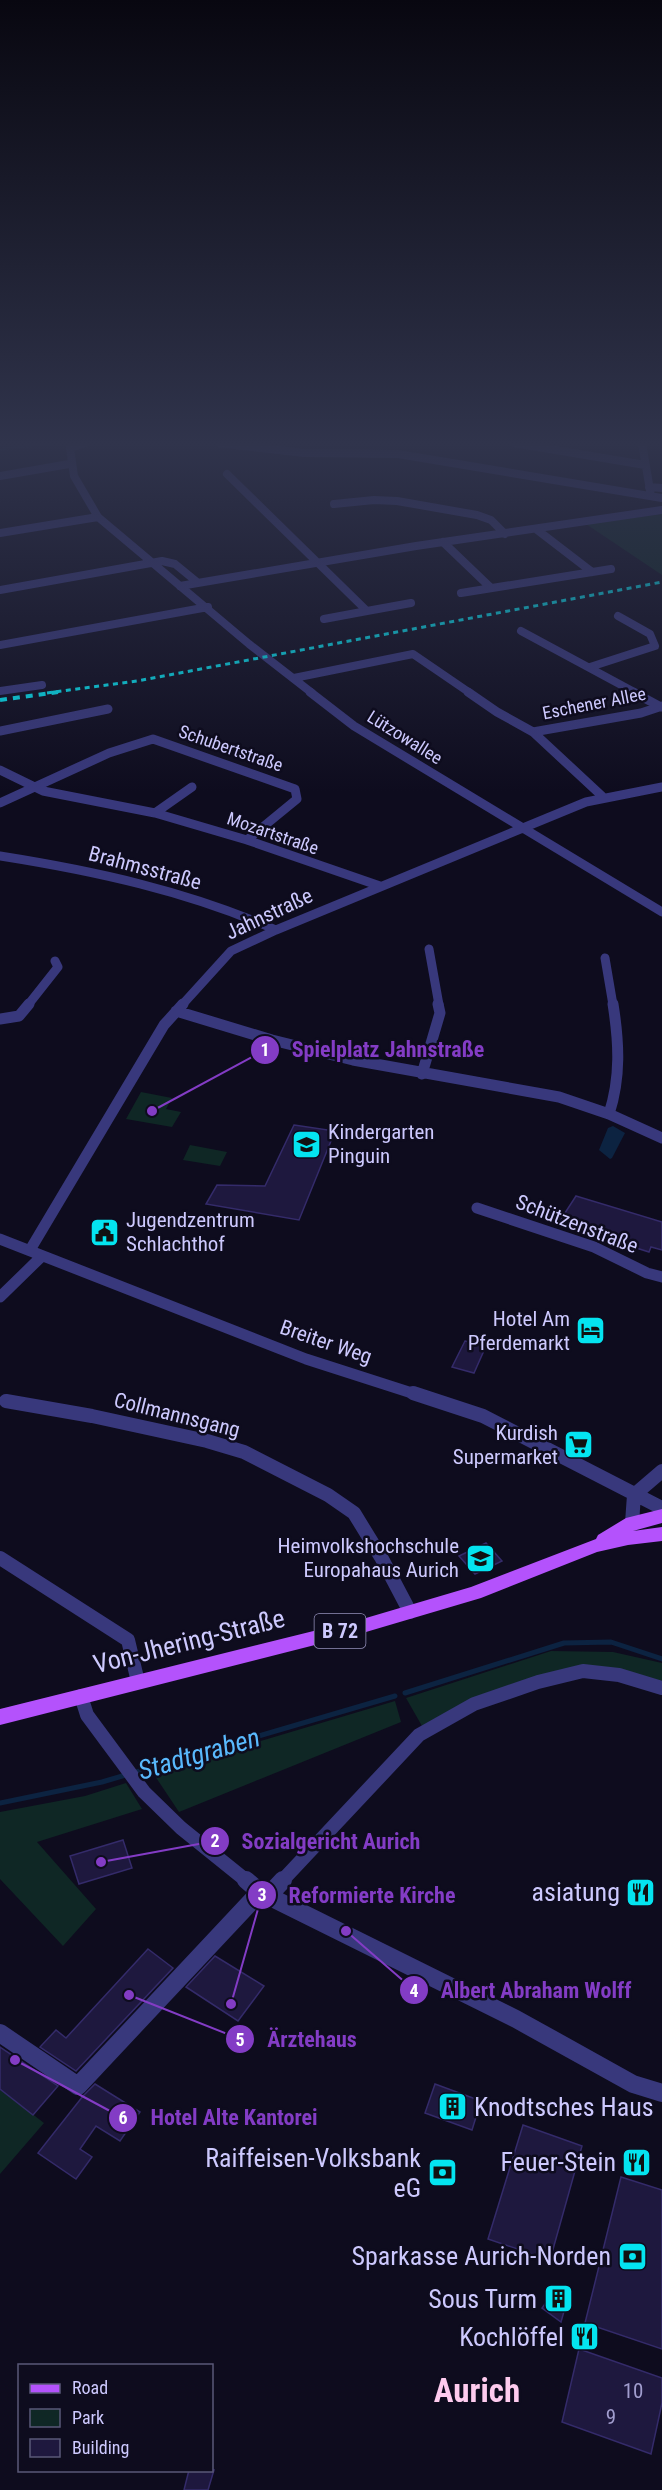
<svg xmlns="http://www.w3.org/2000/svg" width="662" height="2490" viewBox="0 0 662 2490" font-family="'Roboto Condensed',sans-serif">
	<rect width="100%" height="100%" fill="#0e0c1e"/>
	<path fill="#0f2725" d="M662,514V575L586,524Z
		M141,1092L172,1098L166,1109L181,1112L172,1127L126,1119Z
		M190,1145L227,1152L220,1166L183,1160Z
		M551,1651L613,1652L662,1663V1684L578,1667L422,1726L406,1698Z
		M395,1701L401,1722L179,1812L153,1773Z
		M126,1783L142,1809L37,1842L96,1909L63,1946L0,1879V1812L85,1796Z
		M0,2089L44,2123L0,2174Z"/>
	<path fill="#0c2341" d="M613,1126L625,1133L612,1158L610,1159L599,1150L608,1128Z"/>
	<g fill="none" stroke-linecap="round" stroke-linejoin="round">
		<path stroke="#0c2341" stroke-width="3" d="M0,449L54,443"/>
		<path stroke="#0c2341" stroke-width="5" d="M405,1693L564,1643L611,1642L662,1659
			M0,1803L102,1782L395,1696"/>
	</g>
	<path fill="#1e183e" stroke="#342b6a" stroke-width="1.5" d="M294,1125L335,1131L299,1220L206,1204L217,1185L265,1186Z
		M576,1196L662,1222V1250L651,1247L649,1252L608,1239L611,1235L561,1219Z
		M465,1341L486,1346L474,1373L452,1367Z
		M486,1543L502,1561L475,1574L459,1556Z
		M123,1840L132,1868L79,1884L70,1856Z
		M148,1949L173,1968L76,2071L40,2047L56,2030L66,2038Z
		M215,1956L264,1986L238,2021L186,1987Z
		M0,2047L58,2086L33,2115L0,2089Z
		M95,2084L140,2112L120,2141L96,2126L80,2149L92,2157L76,2179L38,2153L83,2096Z
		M435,2084L481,2101L472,2130L425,2113Z
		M523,2125L582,2146L550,2260L488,2239Z
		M621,2177L662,2190V2349L585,2323Z
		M558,2286L570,2290L561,2322L542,2308Z
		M579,2349L662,2378V2403L651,2454L562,2422Z
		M189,2470H214L208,2490H184Z"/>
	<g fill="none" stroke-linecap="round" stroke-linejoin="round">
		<path stroke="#38387c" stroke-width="8" d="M85,443L70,448L74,476L98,517L249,644L312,693
			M219,443L304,453L398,454L662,498
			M514,443L645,465
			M642,443L651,496
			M227,474L367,611L324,619
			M0,476L69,464
			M649,487L662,488
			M334,504L374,500L397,501L477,515L491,520L505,534
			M536,529L592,572
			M0,533L98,517
			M443,542L491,588
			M180,586L416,546L662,510
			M0,590L162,561L175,564L197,582
			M461,593L611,569
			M367,611L411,603
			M521,631L636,693
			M0,645L208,607
			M590,667L655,646L650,634L618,616
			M294,678L413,654L470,693
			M0,691L42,685"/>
		<path stroke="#38387c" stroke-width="9" d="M310,692L354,726L662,912
			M468,692L497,712L533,732L603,797
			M633,692L661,707
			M0,731L108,709
			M533,732L641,713L662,706
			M0,770L43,791L155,813L247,840L380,886
			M0,803L109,753L153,739L295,789L297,799L247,840
			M155,813L192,787
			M0,856C95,871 187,891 276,930
			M429,949L439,1005
			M605,958L613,1005
			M28,1005L58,967L55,961
			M182,1005L231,951L276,930L586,802L662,787"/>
		<path stroke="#38387c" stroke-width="11" d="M176,1011L272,1040L353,1060L559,1097L609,1114L662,1138
			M0,1019L19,1016L29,1004
			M422,1074L440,1013L438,1004
			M609,1114C621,1077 619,1042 613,1004
			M477,1208L594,1247L647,1273L662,1277
			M0,1239L306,1359L418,1395
			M30,1250L164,1025L183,1004
			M0,1297L42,1256"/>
		<path stroke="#38387c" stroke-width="14" d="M413,1393L483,1416L662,1508
			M6,1401L92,1416L207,1441L244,1452L328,1495L354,1513L381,1557L410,1612
			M634,1495L662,1471
			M632,1523L634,1495
			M0,1558L128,1640L138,1682
			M81,1696L87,1715L144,1792L181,1828L248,1882
			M281,1882L419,1735L474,1704L538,1682L583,1671L619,1675L662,1688"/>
		<path stroke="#38387c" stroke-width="18" d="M246,1880L260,1892L516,2019L633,2084L662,2093
			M269,1895L283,1880
			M0,2033L78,2086L260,1892"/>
		<path fill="#b452fc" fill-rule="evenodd" d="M662,1509V1523L633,1531L662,1527V1541L628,1545L597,1552L481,1598L366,1632L0,1725V1709L366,1618L471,1587L596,1539L598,1535L626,1518Z"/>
		<path stroke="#04e4f0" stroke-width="3" stroke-dasharray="5 4.5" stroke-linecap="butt" d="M47,693L137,681L662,582"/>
		<path stroke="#04e4f0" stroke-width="4" stroke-dasharray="7 6" stroke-linecap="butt" d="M0,700L58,692"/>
	</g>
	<linearGradient id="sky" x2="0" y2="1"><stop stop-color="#080710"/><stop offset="0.56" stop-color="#30344c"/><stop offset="1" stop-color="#30344c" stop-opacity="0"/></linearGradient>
	<rect width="662" height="792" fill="url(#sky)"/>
	<defs>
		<symbol id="school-square" viewBox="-11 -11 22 22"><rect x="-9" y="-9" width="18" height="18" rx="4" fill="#04e4f0" stroke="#0e0c1e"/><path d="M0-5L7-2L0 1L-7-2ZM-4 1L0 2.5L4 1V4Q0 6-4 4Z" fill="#111"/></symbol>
		<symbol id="civic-square" viewBox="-11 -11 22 22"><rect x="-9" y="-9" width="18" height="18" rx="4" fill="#04e4f0" stroke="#0e0c1e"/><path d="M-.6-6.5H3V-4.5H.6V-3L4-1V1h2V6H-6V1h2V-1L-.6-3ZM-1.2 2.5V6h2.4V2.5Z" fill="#111"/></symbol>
		<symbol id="hotel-square" viewBox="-11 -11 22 22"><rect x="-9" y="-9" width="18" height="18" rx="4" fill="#04e4f0" stroke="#0e0c1e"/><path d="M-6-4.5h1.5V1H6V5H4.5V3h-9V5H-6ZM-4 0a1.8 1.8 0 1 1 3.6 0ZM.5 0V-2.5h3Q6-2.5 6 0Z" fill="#111"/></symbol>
		<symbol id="supermarket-square" viewBox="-11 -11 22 22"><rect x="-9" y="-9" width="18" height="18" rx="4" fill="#04e4f0" stroke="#0e0c1e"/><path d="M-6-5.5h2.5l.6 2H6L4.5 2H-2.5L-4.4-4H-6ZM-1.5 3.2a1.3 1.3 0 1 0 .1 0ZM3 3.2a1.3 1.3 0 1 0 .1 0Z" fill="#111"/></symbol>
		<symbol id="university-square" viewBox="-11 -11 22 22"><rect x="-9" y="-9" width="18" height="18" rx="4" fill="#04e4f0" stroke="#0e0c1e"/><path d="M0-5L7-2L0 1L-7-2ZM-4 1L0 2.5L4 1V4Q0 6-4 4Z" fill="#111"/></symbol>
		<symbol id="restaurant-square" viewBox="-11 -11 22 22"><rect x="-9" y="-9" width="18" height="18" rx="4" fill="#04e4f0" stroke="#0e0c1e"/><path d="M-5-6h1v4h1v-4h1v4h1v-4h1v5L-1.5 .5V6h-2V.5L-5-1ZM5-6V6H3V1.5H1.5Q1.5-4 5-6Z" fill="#111"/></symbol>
		<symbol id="building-square" viewBox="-11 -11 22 22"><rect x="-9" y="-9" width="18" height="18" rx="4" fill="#04e4f0" stroke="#0e0c1e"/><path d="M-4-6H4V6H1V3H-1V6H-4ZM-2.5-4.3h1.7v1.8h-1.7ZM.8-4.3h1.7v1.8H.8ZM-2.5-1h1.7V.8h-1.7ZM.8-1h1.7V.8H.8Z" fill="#111"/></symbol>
		<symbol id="bank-square" viewBox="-11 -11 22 22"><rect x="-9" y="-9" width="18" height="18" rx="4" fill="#04e4f0" stroke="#0e0c1e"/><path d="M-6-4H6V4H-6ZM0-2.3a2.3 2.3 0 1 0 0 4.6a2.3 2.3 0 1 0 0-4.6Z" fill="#111"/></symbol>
	</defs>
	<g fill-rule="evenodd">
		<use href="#school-square" x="290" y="1128" width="33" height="33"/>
		<use href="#civic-square" x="88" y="1216" width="33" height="33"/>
		<use href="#hotel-square" x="574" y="1314" width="33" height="33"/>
		<use href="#supermarket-square" x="562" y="1428" width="33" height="33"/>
		<use href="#university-square" x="464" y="1542" width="33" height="33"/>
		<use href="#restaurant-square" x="624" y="1876" width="33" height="33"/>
		<use href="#building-square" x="436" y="2090" width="33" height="33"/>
		<use href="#restaurant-square" x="620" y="2146" width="33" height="33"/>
		<use href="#bank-square" x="426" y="2156" width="33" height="33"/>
		<use href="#bank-square" x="616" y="2240" width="33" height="33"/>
		<use href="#building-square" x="542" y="2282" width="33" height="33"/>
		<use href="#restaurant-square" x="568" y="2320" width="33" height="33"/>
	</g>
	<g text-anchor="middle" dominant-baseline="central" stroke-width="5" stroke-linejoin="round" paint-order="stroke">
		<g font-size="18" fill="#cdc9fe" stroke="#0e0c1e">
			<text transform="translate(594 703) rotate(-11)">Eschener Allee</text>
			<text transform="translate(405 737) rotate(32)">Lützowallee</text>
			<text transform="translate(231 748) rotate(19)">Schubertstraße</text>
			<text transform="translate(273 833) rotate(19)">Mozartstraße</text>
		</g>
		<rect fill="#0e0c1e" stroke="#9490bb" stroke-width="1.5" x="314.5" y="1614" width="51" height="34" rx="4.5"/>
		<g font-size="20" font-weight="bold" fill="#cdc9fe">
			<text x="340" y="1631">B 72</text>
		</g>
		<g font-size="21" fill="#cdc9fe" stroke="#0e0c1e">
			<text transform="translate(145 868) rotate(15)">Brahmsstraße</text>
			<text transform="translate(269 914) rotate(-25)">Jahnstraße</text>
			<text transform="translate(577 1224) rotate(21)">Schützenstraße</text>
			<text transform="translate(326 1342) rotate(19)">Breiter Weg</text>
			<text transform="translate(177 1415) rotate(14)">Collmannsgang</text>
		</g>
		<g font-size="21" fill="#cdc9fe" stroke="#0e0c1e" text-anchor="end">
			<text x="328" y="1132" text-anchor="start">Kindergarten<tspan x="328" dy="24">Pinguin</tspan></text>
			<text x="126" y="1220" text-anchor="start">Jugendzentrum<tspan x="126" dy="24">Schlachthof</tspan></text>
			<text x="570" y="1319">Hotel Am<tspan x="570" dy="24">Pferdemarkt</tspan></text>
			<text x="558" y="1433">Kurdish<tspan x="558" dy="24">Supermarket</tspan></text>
			<text x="459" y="1546">Heimvolkshochschule<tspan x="459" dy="24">Europahaus Aurich</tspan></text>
		</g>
		<g font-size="21" fill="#a19dce">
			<text x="633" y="2391">10</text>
			<text x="611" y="2417">9</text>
		</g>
		<g font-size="26" fill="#cdc9fe" stroke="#0e0c1e">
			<text transform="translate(189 1641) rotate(-14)">Von-Jhering-Straße</text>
		</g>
		<g font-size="26" fill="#cdc9fe" stroke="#0e0c1e" text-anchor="end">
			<text x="620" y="1892">asiatung</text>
			<text x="474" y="2107" text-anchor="start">Knodtsches Haus</text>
			<text x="421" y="2158">Raiffeisen-Volksbank<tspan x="421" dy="30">eG</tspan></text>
			<text x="616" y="2162">Feuer-Stein</text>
			<text x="611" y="2256">Sparkasse Aurich-Norden</text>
			<text x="537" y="2299">Sous Turm</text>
			<text x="564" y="2337">Kochlöffel</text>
		</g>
		<g font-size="27" font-style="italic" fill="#59b9fd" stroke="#0e0c1e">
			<text transform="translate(199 1754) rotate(-16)">Stadtgraben</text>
		</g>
		<g font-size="33" font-weight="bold" fill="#fecbee" stroke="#0e0c1e">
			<text x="477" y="2390">Aurich</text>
		</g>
	</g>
	<path fill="none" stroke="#833cc5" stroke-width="2" d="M152 1111L265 1050M101 1862L215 1841M231 2004L262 1895M346 1931L414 1990M129 1995L240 2039M15 2060L123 2118"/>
	<g fill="#833cc5" stroke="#0e0c1e" stroke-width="2">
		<circle cx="152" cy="1111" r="6"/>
		<circle cx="101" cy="1862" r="6"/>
		<circle cx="231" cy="2004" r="6"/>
		<circle cx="346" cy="1931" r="6"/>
		<circle cx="129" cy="1995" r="6"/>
		<circle cx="15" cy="2060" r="6"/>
		<circle cx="265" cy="1050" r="15"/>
		<circle cx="215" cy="1841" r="15"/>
		<circle cx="262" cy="1895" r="15"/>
		<circle cx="414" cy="1990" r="15"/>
		<circle cx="240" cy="2039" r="15"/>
		<circle cx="123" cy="2118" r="15"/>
	</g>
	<g font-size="18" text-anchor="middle" font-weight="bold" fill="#fff">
		<text x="265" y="1056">1</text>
		<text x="215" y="1847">2</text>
		<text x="262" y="1901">3</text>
		<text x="414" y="1997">4</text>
		<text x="240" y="2046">5</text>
		<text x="123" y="2124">6</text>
	</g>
	<g font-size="22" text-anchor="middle" font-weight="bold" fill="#833cc5" stroke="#0e0c1e" stroke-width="5" stroke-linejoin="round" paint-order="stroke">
		<text x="388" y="1057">Spielplatz Jahnstraße</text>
		<text x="331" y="1849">Sozialgericht Aurich</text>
		<text x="372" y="1903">Reformierte Kirche</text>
		<text x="536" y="1998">Albert Abraham Wolff</text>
		<text x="312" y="2047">Ärztehaus</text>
		<text x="234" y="2125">Hotel Alte Kantorei</text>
	</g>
	<rect x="18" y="2364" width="195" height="108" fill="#0e0c1e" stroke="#5a5878" stroke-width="1.5"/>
	<rect x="30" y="2384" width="30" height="9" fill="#b452fc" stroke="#5a5878" stroke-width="1.5"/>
	<text x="72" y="2394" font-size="18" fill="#cdc9fe">Road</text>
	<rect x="30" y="2409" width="30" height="18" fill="#0f2725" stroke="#5a5878" stroke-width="1.5"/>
	<text x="72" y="2424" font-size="18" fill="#cdc9fe">Park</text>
	<rect x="30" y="2439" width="30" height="18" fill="#1e183e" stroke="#5a5878" stroke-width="1.5"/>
	<text x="72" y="2454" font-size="18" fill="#cdc9fe">Building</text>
</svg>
